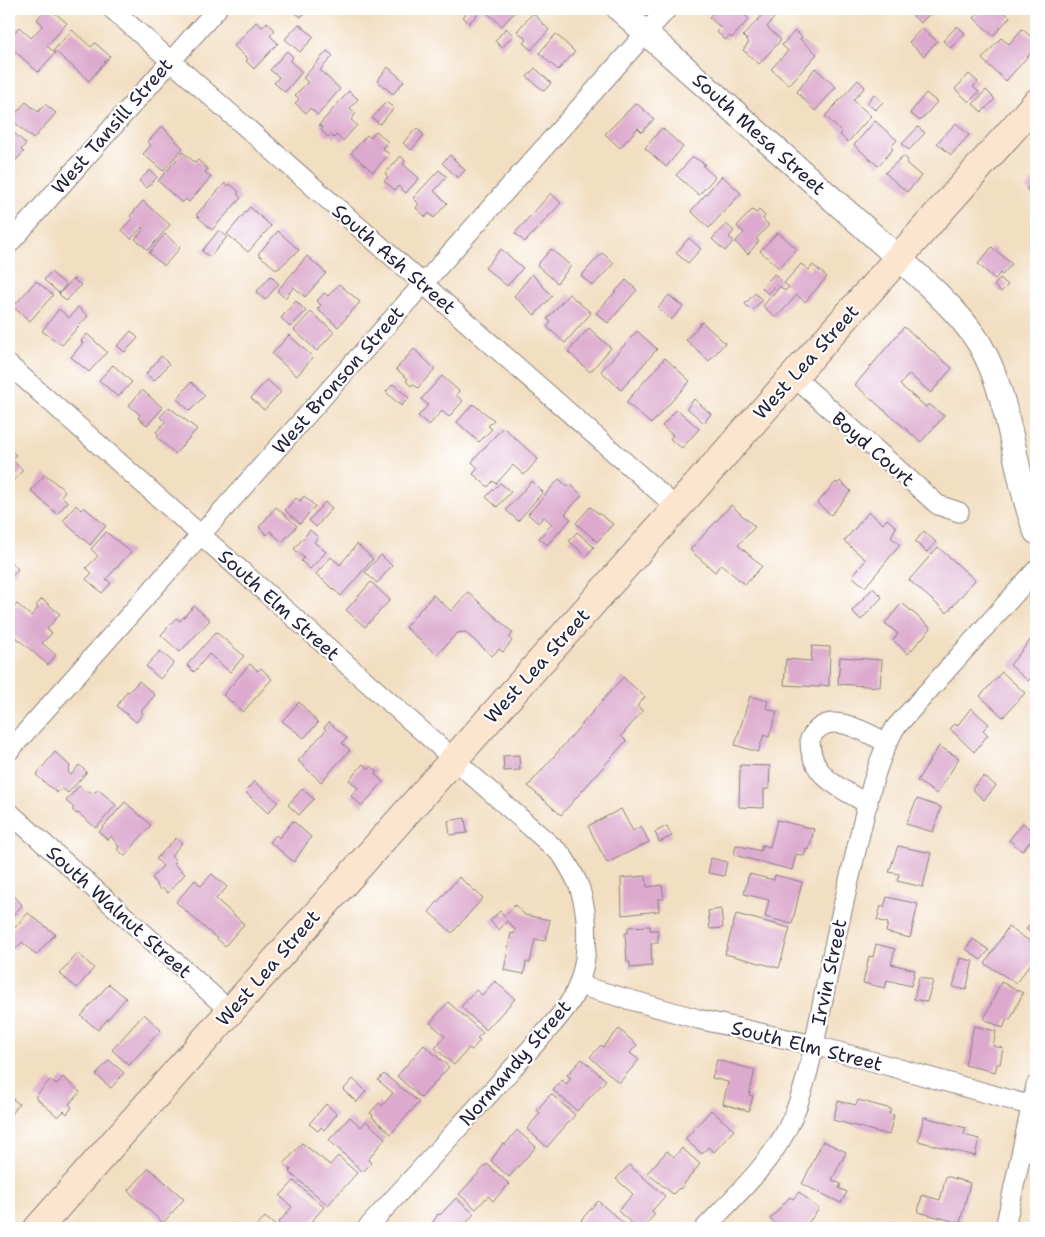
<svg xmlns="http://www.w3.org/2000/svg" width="1045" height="1237" viewBox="0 0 1045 1237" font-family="'Shantell Sans',sans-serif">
	<rect width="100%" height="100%" fill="#fff"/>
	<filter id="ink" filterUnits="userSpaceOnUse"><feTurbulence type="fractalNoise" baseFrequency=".02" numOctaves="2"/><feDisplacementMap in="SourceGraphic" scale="10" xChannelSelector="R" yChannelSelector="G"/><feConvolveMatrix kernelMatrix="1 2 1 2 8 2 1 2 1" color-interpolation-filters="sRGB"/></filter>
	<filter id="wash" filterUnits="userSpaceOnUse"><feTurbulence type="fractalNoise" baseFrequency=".0096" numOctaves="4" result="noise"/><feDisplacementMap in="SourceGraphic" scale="20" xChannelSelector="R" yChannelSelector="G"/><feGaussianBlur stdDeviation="1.12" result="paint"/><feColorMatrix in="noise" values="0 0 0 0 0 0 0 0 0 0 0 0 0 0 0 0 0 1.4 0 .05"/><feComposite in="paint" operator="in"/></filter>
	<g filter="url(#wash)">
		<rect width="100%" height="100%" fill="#f2dec1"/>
		<g id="blocks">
			<path fill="#dcaace" d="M46,9H50L67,23L47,46L55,53L38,72L9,46V39L19,27L31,38L43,25L37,19Z
				M290,9H308L301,17Z
				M470,9L481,11L469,23L463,17Z
				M483,9H518L502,26Z
				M716,9H737L749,19L732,38L729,36L725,40L717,32L721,28L709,17Z
				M920,9H934L921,23L913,16Z
				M982,9H1000L1010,17L993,36L974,18Z
				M766,11L774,18L767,27L781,40L759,64L743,50L749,42L743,36Z
				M533,13L549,30L531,50L523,43L527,40L517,31Z
				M256,22L262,27L267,22L275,30L270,36L278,43L254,69L246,61L248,59L234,46Z
				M299,24L314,37L300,52L285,39Z
				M957,26L965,33L951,48L943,41Z
				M506,28L513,35L502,48L495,41Z
				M922,28L937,41L924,56L909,42Z
				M1022,29L1036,41V47L1006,81L982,59L1001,38L1009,44Z
				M72,30L91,47L95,43L110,56L89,81L54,50Z
				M795,31L802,37L800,39L817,54L789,85L771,69L788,51L782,45Z
				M556,34L575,52L558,70L539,53Z
				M287,51L293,57L290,61L302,72L285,92L274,83L279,77L270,70Z
				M327,51L333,56L320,70L340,89L318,115L310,108L306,113L295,103L299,99L295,95L308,82L303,78Z
				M388,67L404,81L393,94L377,81Z
				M535,68L551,83L544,91L527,77Z
				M815,68L836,87L815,111L797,92Z
				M969,74L978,82L973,87L979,92L969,102L955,89Z
				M858,80L865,87L853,100L871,116L848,142L840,135L842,132L825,116Z
				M986,90L995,99L982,112L973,104Z
				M349,91L358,99L350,108L356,113L351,120L357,125L343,141L336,135L334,138L330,135L328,137L321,130L323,128L319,125Z
				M926,93L937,102L920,121L910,113Z
				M874,94L883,102L875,110L867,103Z
				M26,102L38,112L45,104L56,113L33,139L11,119Z
				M386,102L394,108L380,124L372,118Z
				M636,103L654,119L642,132L638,128L620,148L605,134Z
				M875,121L897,140L891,147L893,149L878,166L854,145Z
				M956,123L969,135L951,155L937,143Z
				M162,126L183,148L163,171L143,154L151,145L148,142Z
				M918,127L925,133L909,150L902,144Z
				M9,128L26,144L21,150L24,152L11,165L9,163Z
				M417,128L424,135L411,150L403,143Z
				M662,128L683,147L666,167L645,148Z
				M376,131L388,142L382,148L389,154L373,172L351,153L367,135L370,138Z
				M183,152L195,163L198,160L208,169L205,172L211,177L189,202L186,199L182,203L158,181Z
				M450,155L465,170L458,178L442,163Z
				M401,156L405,161L403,164L419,178L406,193L398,186L395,190L384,181L388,177L385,174Z
				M903,156L908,160L906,163L921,176L907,192L885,173Z
				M693,157L705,164L703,166L715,177L699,195L676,175Z
				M150,170L157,177L147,188L139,181Z
				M439,170L447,177L434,191L447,203L434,218L429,213L426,217L416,208L419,204L413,198Z
				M722,176L741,193L709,228L691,211Z
				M1036,178V198L1026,189Z
				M225,183L227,186L230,184L239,192L237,194L241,198L212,230L196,215Z
				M551,193L561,203L525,242L515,233Z
				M143,201L170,225L148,250L135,239L144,229L142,227L131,239L122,230L132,218L130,216Z
				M250,207L271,226L248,252L227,234Z
				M752,210L756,213L759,210L765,216L763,219L769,225L756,239L759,241L748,254L735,242L744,233L737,226Z
				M726,224L734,231L729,237L734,241L725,251L712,239Z
				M219,230L227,237L210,257L202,251Z
				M278,231L299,250L277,270L258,254Z
				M778,232L797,249L779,268L760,251Z
				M165,234L180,248L164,266L149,253Z
				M689,238L701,249L688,263L676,253Z
				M992,247L1012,264L1002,275L1000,273L995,279L978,264Z
				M501,249L523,268L507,286L485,268Z
				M551,249L571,266L557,283L537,265Z
				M602,253L614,263L593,286L581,276Z
				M307,256L326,273L305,297L294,287L285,298L277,291Z
				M801,264L809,270L813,265L827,277L805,302L797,295L776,318L763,306L780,286L785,291L789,287L784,283Z
				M51,272L66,285L59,293L44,280Z
				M532,274L552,296L535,315L514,296Z
				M774,274L781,280L768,294L762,288Z
				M271,276L279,284L265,300L256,292Z
				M1000,278L1008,285L1001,292L994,286Z
				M73,279L81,285L66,301L59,294Z
				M626,280L637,290L608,323L596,313Z
				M36,281L53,295L30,321L13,307Z
				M339,284L360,302L338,327L317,309L321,305L317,301L324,293L328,296Z
				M755,293L762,300L752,311L745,304Z
				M569,294L591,313L565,343L547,327L551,322L547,319Z
				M669,295L683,307L671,320L658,308Z
				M296,301L306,311L290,327L281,318Z
				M78,307L88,316L62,345L42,331L59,309L69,318Z
				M311,312L334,332L317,351L294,330Z
				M702,322L725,343L709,361L686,340Z
				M904,327L952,368L931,393L909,374L900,385L926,407L929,404L944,416L921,442L855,385Z
				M589,328L611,348L590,372L568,352Z
				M131,331L138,338L125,352L117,346Z
				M637,331L657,349L621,390L601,371Z
				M87,334L107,352L89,372L71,357L83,343L81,341Z
				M289,335L313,357L297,376L272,354Z
				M414,349L435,369L418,388L413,384L411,386L406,381L408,379L396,369Z
				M161,356L169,364L154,381L146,374Z
				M665,358L690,381L651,424L626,402Z
				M113,365L132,382L118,397L99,380Z
				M442,376L459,391L456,395L463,401L449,417L442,411L429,425L418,416L428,405L421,399Z
				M267,380L281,392L264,410L251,398Z
				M191,382L205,395L190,411L177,399Z
				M393,384L409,398L401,406L386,392Z
				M142,390L163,408L147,425L138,418L140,415L129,405Z
				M694,399L711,414L704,423L687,408Z
				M473,404L494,420L488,426L492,429L479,442L457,422Z
				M169,407L197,429L175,454L157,437L159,435L156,432L165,422L160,417Z
				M677,409L699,429L682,448L670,439L673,435L662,426Z
				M503,427L538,459L524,475L513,465L496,484L493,481L488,487L473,474L478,468L472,462Z
				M9,449L16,455L12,460L23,470L12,482L9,479Z
				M45,474L65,491L61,496L68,502L57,514L31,491Z
				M559,479L568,487L570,484L582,495L565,514L571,519L547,545L539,538L552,524L544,517L538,523L528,514Z
				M532,481L543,492L518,521L506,510Z
				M840,481L851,491L831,515L817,503L836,482L838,484Z
				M500,483L511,492L497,507L486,497Z
				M304,496L315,506L300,524L285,510L296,498L300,501Z
				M325,502L332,508L316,527L309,520Z
				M76,505L81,510L84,507L106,526L90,545L63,521Z
				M731,505L755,527L738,545L762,566L745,585L721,564L715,572L690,550Z
				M276,507L297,526L282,542L270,531L267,535L259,527Z
				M590,507L613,524L597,542L576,523Z
				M869,512L883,524L887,519L896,527L891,537L900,545L865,587L852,576L866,560L844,541Z
				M310,530L318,537L314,542L326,552L310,569L301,561L304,558L294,549Z
				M924,531L936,542L927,552L915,542Z
				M106,532L131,552L106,579L111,583L102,593L86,579L92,573L86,568L98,556L91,549Z
				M577,532L594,547L586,556L569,541Z
				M357,544L373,559L341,596L316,574L331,557L340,565Z
				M938,547L975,580L947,613L909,580Z
				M381,555L392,566L377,583L365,572Z
				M9,560L18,569L9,580Z
				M371,582L390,600L365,627L346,610Z
				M873,588L882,597L861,620L852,611Z
				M468,592L513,633L509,638L512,641L503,652L499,649L492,656L465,632L457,633L437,655L405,627L433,595L451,611Z
				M42,599L60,614L47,629L52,633L42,643L56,655L48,665L9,631V613L17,604L31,616L38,608L36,606Z
				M902,603L931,628L908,654L893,640L898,634L885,623Z
				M194,606L210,620L180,652L161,635L176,618L180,621Z
				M216,632L244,656L230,672L209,654L194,672L187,665Z
				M1033,637L1036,640V679L1034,681L1031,678L1028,681L1010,665Z
				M812,646L830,647L829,686L820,685V687L784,685L786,659L811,661Z
				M160,651L174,663L160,679L146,666Z
				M840,657L882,660L880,687L838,684Z
				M250,664L258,671L261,668L272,679L243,712L223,695Z
				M1002,672L1025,693L1003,717L980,696Z
				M623,677L645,697L637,706L643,711L621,736L626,741L561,815L528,786Z
				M139,681L155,695L141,711L143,713L136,722L117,706L127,691L129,692Z
				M750,696L768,701L766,708L777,712L769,737L764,735L758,752L735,745Z
				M299,702L318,723L304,738L282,721Z
				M971,708L989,724L983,730L988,735L974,752L950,729L955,724L957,726Z
				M329,722L347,738L342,743L350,750L321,782L298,761L326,730L324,728Z
				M939,746L959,758L937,794L917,781Z
				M55,752L70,766L68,772L71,775L79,765L87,772L68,793L62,788L57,793L36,775Z
				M519,755L520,770L504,771L503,756Z
				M363,764L369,769L371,766L377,771L375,774L383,782L362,806L351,796L358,788L349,780Z
				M740,765L770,766L769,789H764V808L739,807Z
				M984,776L996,786L984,800L972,789Z
				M254,781L278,802L268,813L245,792Z
				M79,786L88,793L89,791L93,794L98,789L116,805L96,828L78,813L77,814L72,810L74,808L66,801Z
				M302,789L314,799L299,815L288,805Z
				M917,799L941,807L933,832L906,824Z
				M125,802L151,825L125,856L117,849L119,847L111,836L108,840L99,832Z
				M621,809L633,831L641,826L649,842L607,863L588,826Z
				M465,818L467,833L450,835L448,821Z
				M777,820L814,829L809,850L806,849L804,856L796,854L792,870L734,855L736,845L761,851L762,845L770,847Z
				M293,821L311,837L294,862L270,842L276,835L279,838Z
				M1023,823L1036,835L1022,851L1009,840Z
				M667,826L672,836L659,842L655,832Z
				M176,838L182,843L171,856L176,861L174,864L185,874L168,893L162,888L160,890L152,878L163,866L156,859Z
				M898,846L931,853L923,887L897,881L899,874L889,872Z
				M711,858L727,862L724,876L708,873Z
				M212,874L227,887L216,899L244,924L225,946L176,902L195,880L201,886Z
				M749,874L774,880L775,875L802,882L792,924L765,917L769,900L744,894Z
				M646,876L647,887L662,885L664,899H658L659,911L622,915L621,878Z
				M459,877L483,898L452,933L429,912Z
				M11,892L22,905L9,920V895Z
				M887,897L918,904L910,938L886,932L888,923L877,920L881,906L884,907Z
				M515,905L525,915L550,920L545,941L535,939L530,963L526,962L524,974L504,970L511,933L514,934L515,929L507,921L499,930L490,921L500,911L505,916Z
				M721,909L723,928L710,929L708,911Z
				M28,913L55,934L36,955L22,942L15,950L9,945L12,938L9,934Z
				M736,914L790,928L779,968L725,954Z
				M1036,917V938L1026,929Z
				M650,926V930H658V943H651L652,966L630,968V962H627L625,933H628V927Z
				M1008,927L1036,945L1034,956L1036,957L1016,983L985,964Z
				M973,939L989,950L981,960L966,949Z
				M876,944L895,949L891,964L915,970L911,986L887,980L885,988L863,983L869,956L873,957Z
				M78,953L94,968L77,988L60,974Z
				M960,958L973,961L966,990L953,987Z
				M919,977L933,981L927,1002L914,999Z
				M495,981L515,999L486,1030L461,1007L476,990L482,995Z
				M1001,982L1023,993L1010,1020L1007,1019L1003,1028L984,1019Z
				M109,984L126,998L98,1030L81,1016Z
				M448,1002L483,1033L477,1038L480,1040L472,1050L469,1048L454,1065L435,1048L445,1036L430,1023Z
				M144,1014L161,1030L129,1065L112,1050Z
				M974,1026L996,1031L993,1046L1003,1048L1000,1064H997L995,1072L965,1065Z
				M619,1029L637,1045L630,1053L639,1060L619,1083L590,1057L601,1045L603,1047Z
				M424,1045L449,1067L421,1098L397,1076Z
				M582,1059L606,1080L577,1111L553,1090L562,1080L566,1084L571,1078L567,1075Z
				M109,1060L124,1073L111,1088L96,1075Z
				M717,1060L755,1070L749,1095L753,1096L749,1111L723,1104L728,1082L712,1078Z
				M384,1074L419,1102L391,1134L372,1117L373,1115L370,1113L379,1103L382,1106L393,1093L378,1080Z
				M63,1077L80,1092L69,1104L72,1107L67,1114L64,1111L58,1117L35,1097L50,1080L56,1085Z
				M353,1079L366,1091L357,1102L343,1090Z
				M551,1094L575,1115L547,1147L527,1129L540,1113L537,1110Z
				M9,1096L19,1104L9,1116Z
				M858,1100L891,1109L889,1114L894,1115L889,1135L833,1120L838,1101L856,1105Z
				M326,1104L337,1114L324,1130L321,1127L318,1131L309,1124Z
				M711,1110L734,1130L714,1152L708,1147L702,1154L685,1139Z
				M350,1117L361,1127L366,1121L385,1138L368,1160L371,1163L363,1172L329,1140Z
				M924,1117L966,1128L964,1135L979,1139L975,1156L918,1141Z
				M517,1130L536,1147L509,1177L491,1161L503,1143L505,1145Z
				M823,1141L846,1152L832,1180L841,1184L839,1188L847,1192L841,1203L802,1184Z
				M302,1143L330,1165L338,1156L357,1173L328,1205L289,1172L291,1170L284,1164Z
				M682,1148L700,1164L680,1189L679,1188L673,1194L647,1173L667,1151L674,1157Z
				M487,1164L509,1184L493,1201L488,1196L476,1209L459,1194Z
				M629,1165L665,1196L652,1211L655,1214L643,1228H637L618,1211L633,1194L616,1179Z
				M149,1168L184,1199L163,1223L128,1191Z
				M946,1176L970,1183L960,1223L918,1212L922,1195L940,1200Z
				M294,1181L324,1207L306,1228H284L278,1223L292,1207L280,1196Z
				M799,1192L819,1209L804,1228H781L770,1219L790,1197L793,1199Z
				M456,1198L474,1214L462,1228H429L438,1214L440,1215Z
				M598,1201L629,1228H589L581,1220Z
				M265,1217L278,1228H255Z"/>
		</g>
	</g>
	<g filter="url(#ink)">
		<use href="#blocks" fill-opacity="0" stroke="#8a807e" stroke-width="1"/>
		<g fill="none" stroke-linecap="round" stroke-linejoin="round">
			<defs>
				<path id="minor" d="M112,9L677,508
					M9,244L217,9
					M9,365L562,855C569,866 576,877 580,889C591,924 589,974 568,1005C561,1015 552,1025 544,1034L367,1228
					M793,376L938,505L959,512
					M9,751L667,9
					M868,804C840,788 809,776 810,739C827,707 863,731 887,743
					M9,812L230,1011
					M578,985L698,1019L814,1045L1036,1107
					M705,1228C733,1198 768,1166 787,1129C808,1088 815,1039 824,995C833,946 845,898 856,851C866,809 874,765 895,728L1036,570
					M1005,1228L1036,1085"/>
				<path id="tertiary" d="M619,9L921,278C942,298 963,318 979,343C1012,399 1013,472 1036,532"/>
				<path id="secondary" d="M38,1228L1036,103"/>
			</defs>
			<use href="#minor" stroke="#8a807e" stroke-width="21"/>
			<use href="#tertiary" stroke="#8a807e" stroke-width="26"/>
			<use href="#secondary" stroke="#8a807e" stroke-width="30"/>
			<use href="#minor" stroke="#fff" stroke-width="19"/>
			<use href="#tertiary" stroke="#fff" stroke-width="24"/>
			<use href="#secondary" stroke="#fce5cf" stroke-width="28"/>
		</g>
	</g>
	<g text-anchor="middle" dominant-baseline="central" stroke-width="4.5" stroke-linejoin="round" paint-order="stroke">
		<g font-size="19" fill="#22223b" stroke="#fff">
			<text transform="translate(112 126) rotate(-49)">West Tansill Street</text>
			<text transform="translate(759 134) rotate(42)">South Mesa Street</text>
			<text transform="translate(394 259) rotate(41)">South Ash Street</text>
			<text transform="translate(806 362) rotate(-48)">West Lea Street</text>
			<text transform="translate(338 380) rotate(-49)">West Bronson Street</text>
			<text transform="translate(873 449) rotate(41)">Boyd Court</text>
			<text transform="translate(279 605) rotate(42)">South Elm Street</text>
			<text transform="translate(537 666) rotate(-48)">West Lea Street</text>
			<text transform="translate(119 912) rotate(42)">South Walnut Street</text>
			<text transform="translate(268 968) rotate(-49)">West Lea Street</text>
			<text transform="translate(829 972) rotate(-78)">Irvin Street</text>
			<text transform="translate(807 1046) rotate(14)">South Elm Street</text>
			<text transform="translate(515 1063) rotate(-49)">Normandy Street</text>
		</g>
	</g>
	<rect width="1045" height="1237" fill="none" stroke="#fff" stroke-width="30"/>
</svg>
